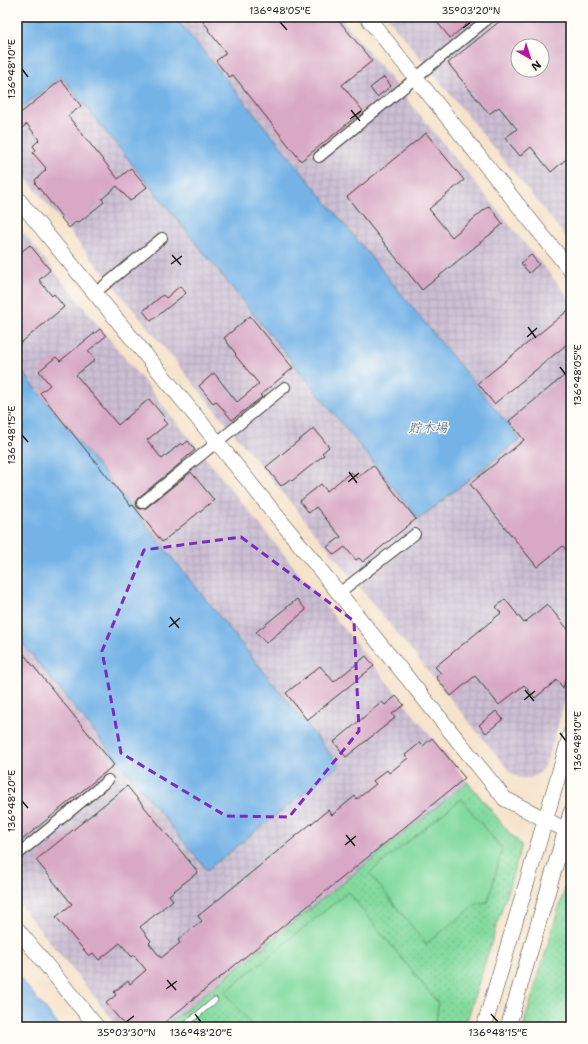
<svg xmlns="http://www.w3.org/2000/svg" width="588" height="1044" viewBox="0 0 588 1044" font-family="'Shantell Sans','Klee One',sans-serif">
	<defs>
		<pattern id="industrial-grid" width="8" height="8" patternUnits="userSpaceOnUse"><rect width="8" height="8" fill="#ccbfd4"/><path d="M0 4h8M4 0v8" fill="none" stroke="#afa4b5"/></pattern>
		<pattern id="green-dots" width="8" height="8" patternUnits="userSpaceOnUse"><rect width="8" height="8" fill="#82da9e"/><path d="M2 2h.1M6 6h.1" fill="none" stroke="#70ba88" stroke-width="1.8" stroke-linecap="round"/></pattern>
	</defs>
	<rect width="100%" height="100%" fill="#fdfcf7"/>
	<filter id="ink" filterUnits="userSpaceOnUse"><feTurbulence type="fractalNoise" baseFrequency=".025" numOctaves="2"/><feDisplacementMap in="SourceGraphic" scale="8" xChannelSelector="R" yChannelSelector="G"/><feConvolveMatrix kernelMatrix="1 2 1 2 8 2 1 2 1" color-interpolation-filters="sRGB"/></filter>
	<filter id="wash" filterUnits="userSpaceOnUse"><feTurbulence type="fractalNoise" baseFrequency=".012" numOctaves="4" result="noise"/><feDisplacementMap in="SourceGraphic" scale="16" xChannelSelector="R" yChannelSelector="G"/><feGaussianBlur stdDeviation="0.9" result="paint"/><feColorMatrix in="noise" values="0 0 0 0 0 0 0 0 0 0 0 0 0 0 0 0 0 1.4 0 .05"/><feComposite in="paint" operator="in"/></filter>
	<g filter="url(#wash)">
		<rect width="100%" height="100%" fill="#f6e3cb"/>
		<path fill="url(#industrial-grid)" fill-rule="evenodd" d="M175,17H340L571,300V680L550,752L544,768L537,775L530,778H520L511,773L17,167V111L61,76L419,519L520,438Z
			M387,17H571V243ZM518,46H542V70H518Z
			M17,225L468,782L164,1027H119L17,902V637L207,870L339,765L17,365Z"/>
		<path fill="url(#green-dots)" stroke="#4f7b5d" d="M468,782L512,836H513L521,845V848L465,1027H164Z
			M571,868V1027H523Z"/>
		<path fill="#82da9e" stroke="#4f7b5d" d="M461,799L502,849L488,902L478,903L426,944L369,873Z
			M348,892L438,1003L436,1023L431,1027H253L225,992Z"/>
		<path fill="#74b3e7" stroke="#486882" d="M17,17H175L520,439L419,519L61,76L17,111Z
			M17,365L339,765L207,870L17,637Z
			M17,974L60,1027H17Z"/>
		<g id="blocks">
			<path fill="#d8a8c5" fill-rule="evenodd" d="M199,17H336L372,61L342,85L363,111L301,161L233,75L229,77L216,61L226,53L208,30L209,29Z
				M433,17H476L450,38Z
				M505,17H571V155L551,172L531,147L520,156L505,138L517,129L499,107L489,114L448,63ZM518,46H542V70H518Z
				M384,77L391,86L377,97L370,88Z
				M61,80L81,106L68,116L118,179L131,168L147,187L130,201L117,186L102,199L104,202L78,223L77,221L69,228L61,218L62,217L35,183L36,182L35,180L46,170L45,169L46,168L33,153L36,150L33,146L39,140L27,124L17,132V116Z
				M426,133L464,180L429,209L452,237L489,206L503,224L422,290L347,197Z
				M30,245L50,270L39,280L52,296L54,294L64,307L17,346V255Z
				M531,255L539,264L529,273L521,263Z
				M180,286L186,293L151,321L143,311L163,295L166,298Z
				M571,308V341L494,404L478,383Z
				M250,316L293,368L260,395L262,397L232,420L216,401L213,403L199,386L214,373L237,402L259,384L235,355L236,354L224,338Z
				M100,329L106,336L88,351L95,360L76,375L118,425L149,399L165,418L163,420L167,424L147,440L162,459L181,443L183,445L188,441L195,450L182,461H183L138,498L136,501L137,507L140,509L146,508L191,472L214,500L162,542L133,505L131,506L40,393L50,385L39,371L56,357L60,361Z
				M571,370V557L563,546L537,567L470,484L524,440L509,421Z
				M314,428L329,447L322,453L324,455L292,481L290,479L281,486L266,467Z
				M373,465L416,519L363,562L359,558L356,560L345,547L334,555L327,547L341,537L316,507L309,513L300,501L321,484L327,491L351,472L357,478Z
				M297,599L306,610L266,643L256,632Z
				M505,599L524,623L547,604L571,633V662L563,688L557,680L535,698L524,685L499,705L475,676L451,696L436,677L441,673L435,667L501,613L496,607Z
				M17,646L114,765L17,844Z
				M366,656L374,666L307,720L286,693L320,666L334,682Z
				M396,696L404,705L392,714L395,718L346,757L334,742L382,702L385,705Z
				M496,711L503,719L486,733L479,725Z
				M432,738L465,778L159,1027H126L106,1003L116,995L114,992L128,981L130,984L146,970L134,955L132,957L120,943L99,960L93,953L89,956L56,917L72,904L36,860L127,786L198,872L169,895L173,900L140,927L151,941L149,943L161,958L180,943L178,940L202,921L198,916L328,810L332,815L355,796L357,799L376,784L373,781L387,770L389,773L408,758L405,755L420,743L423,746Z"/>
		</g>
	</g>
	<g filter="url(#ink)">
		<use href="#blocks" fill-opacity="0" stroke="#3d3a36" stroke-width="1"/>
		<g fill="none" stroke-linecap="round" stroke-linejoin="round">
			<defs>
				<path id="lane" d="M183,1027L215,1000"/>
				<path id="street" d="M319,157L490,17
					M95,293L162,238
					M142,503L285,387
					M339,593L415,534
					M17,855L108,780"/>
				<path id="secondary" d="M367,17L571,271
					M17,198L217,442L505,799L566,830
					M17,929L97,1027
					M484,1027L571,733
					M508,1027L571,812"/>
			</defs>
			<use href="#lane" stroke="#3d3a36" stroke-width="6"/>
			<use href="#street" stroke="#3d3a36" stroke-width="12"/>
			<use href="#secondary" stroke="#3d3a36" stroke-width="16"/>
			<use href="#lane" stroke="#fff" stroke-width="5"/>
			<use href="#street" stroke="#fff" stroke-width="10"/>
			<use href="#secondary" stroke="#fff" stroke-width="15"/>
		</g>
	</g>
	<path fill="none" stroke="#7b2cbf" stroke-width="3" stroke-dasharray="8 5" stroke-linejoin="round" d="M241,537L354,621L359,731L289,817L226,816L121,753L102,651L144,550Z"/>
	<path fill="none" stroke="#1c1c1c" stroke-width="1.5" d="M280,22L287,30M463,28L471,22M22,69L28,77M351,110L360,121M350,119L361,111M172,255L181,265M171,264L182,256M528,327L536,338M527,337L537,328M560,367L566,375M22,435L28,442M349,472L357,483M348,482L359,473M170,617L179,628M169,627L180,618M525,690L534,701M524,700L535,691M560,733L566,741M22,801L28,808M346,835L355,846M345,845L356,836M167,980L176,990M166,989L177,981M195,1014L201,1022M491,1014L498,1022M126,1022L134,1016"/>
	<g text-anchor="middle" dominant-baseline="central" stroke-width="3" stroke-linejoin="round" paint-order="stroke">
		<g font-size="13" font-style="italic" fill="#3f586d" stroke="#fdfcf7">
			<text x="428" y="427">貯木場</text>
		</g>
	</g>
	<rect width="588" height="1044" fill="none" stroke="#fdfcf7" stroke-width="44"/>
	<g transform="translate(530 58) rotate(141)"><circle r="19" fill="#fdfcf7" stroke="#a3a29f"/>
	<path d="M0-3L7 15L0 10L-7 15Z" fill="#b5179e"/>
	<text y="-6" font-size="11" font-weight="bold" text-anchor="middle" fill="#1c1c1c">N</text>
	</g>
	<rect x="22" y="22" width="544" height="1000" fill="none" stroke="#1c1c1c" stroke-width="1.5"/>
	<g font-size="10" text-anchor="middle" fill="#1c1c1c">
		<text x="280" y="14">136°48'05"E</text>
		<text x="471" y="14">35°03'20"N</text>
		<text transform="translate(11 69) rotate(-90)" y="4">136°48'10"E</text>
		<text transform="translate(577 375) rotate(-90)" y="4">136°48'05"E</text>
		<text transform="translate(11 435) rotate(-90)" y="4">136°48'15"E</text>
		<text transform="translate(577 741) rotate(-90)" y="4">136°48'10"E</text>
		<text transform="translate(11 801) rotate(-90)" y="4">136°48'20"E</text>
		<text x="126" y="1036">35°03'30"N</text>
		<text x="201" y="1036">136°48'20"E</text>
		<text x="498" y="1036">136°48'15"E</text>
	</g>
</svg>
